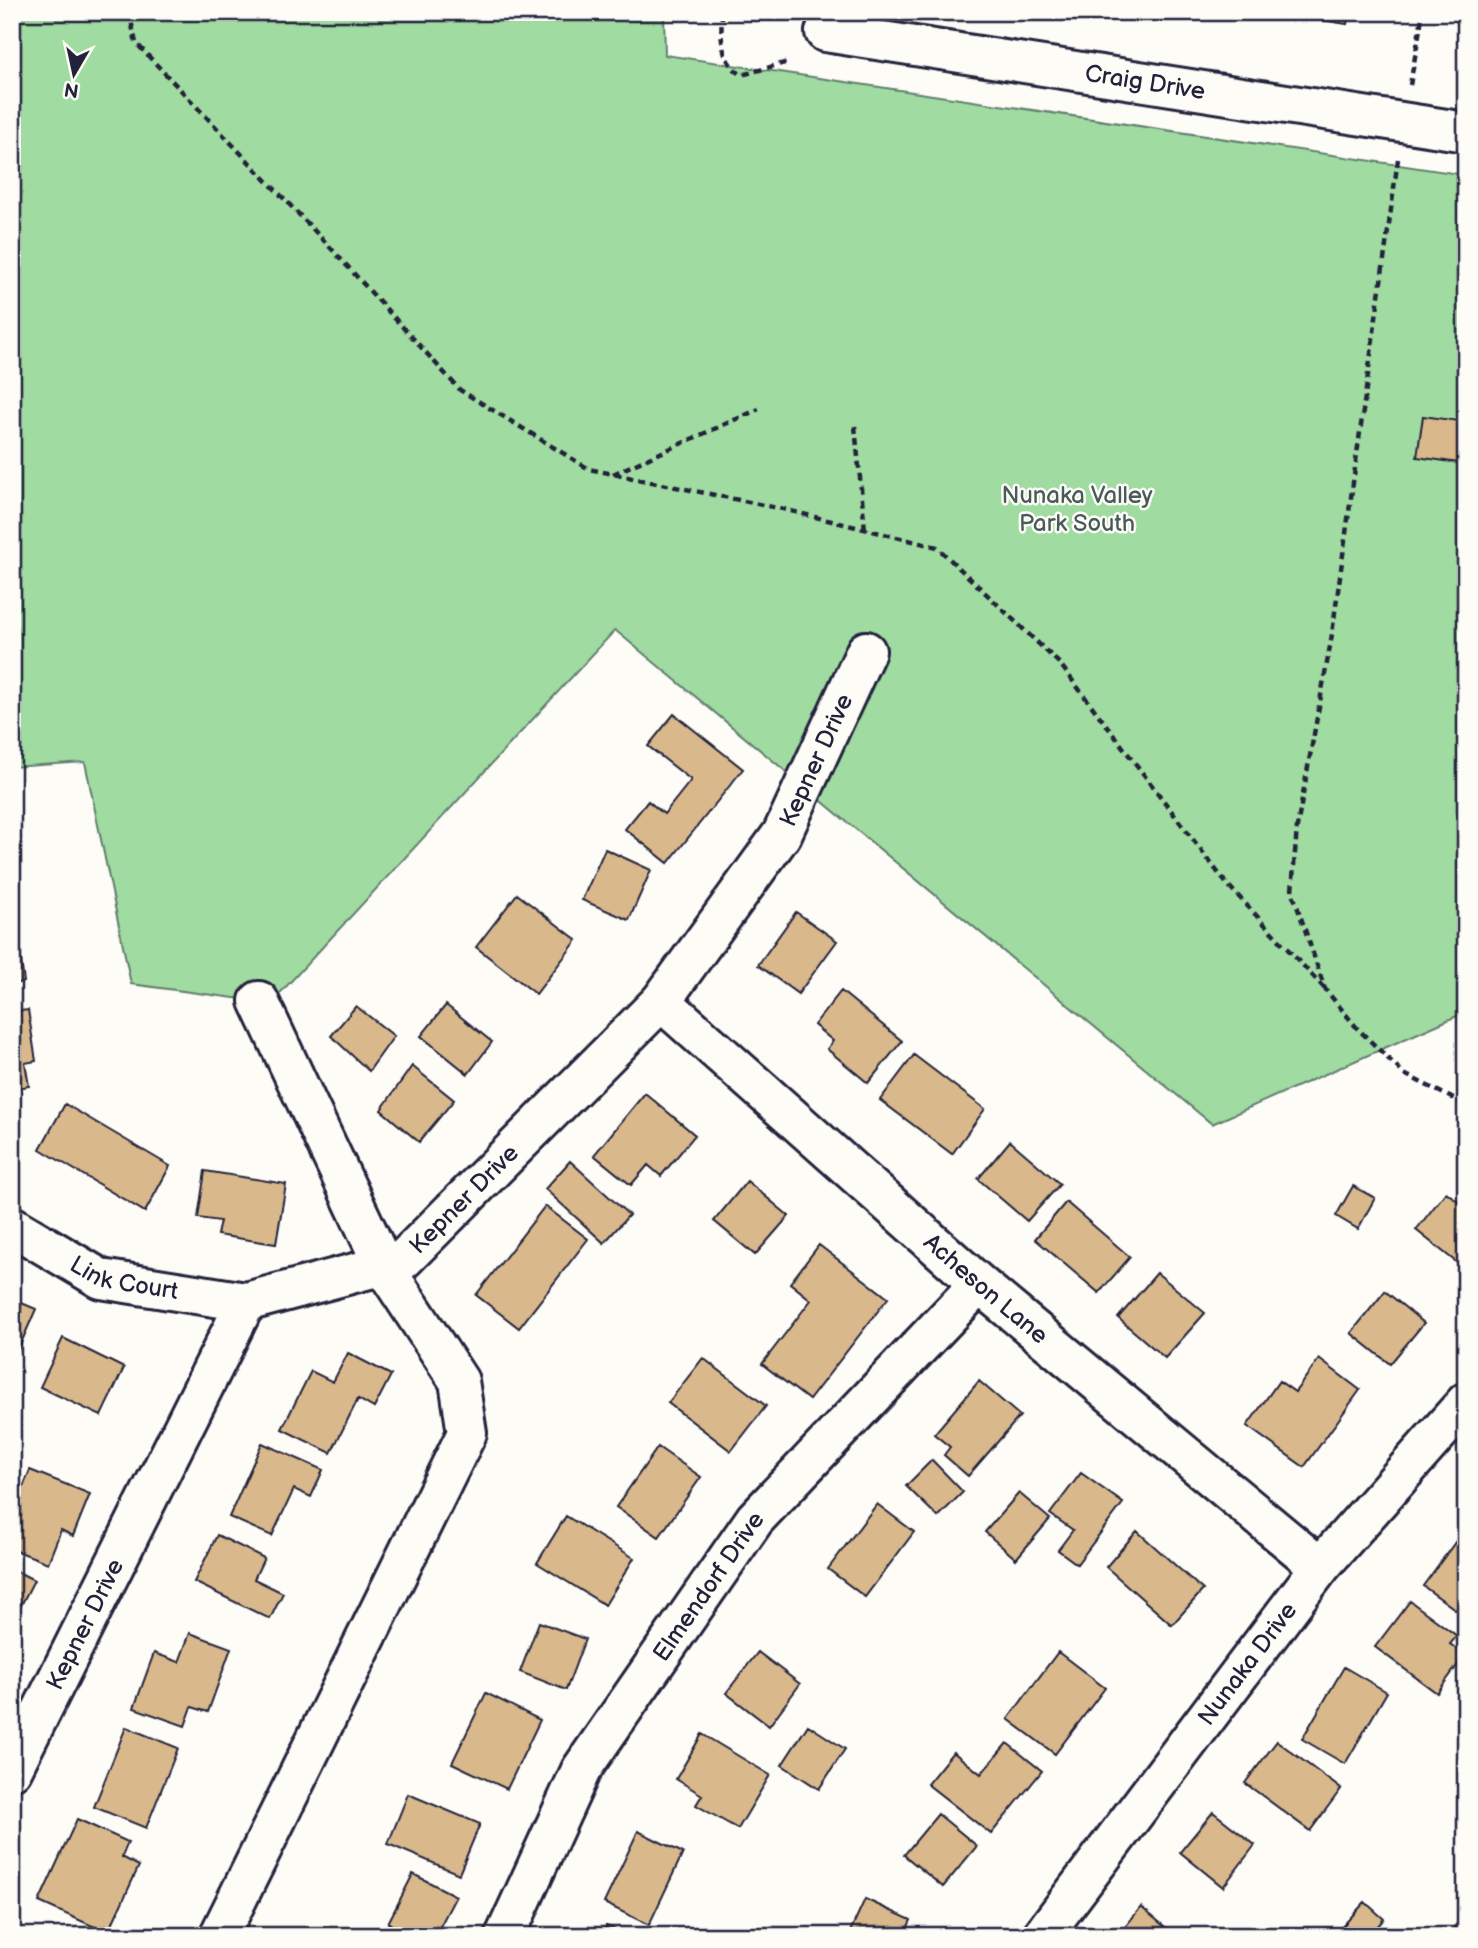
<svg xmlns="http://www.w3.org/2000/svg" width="1478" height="1948" viewBox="0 0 1478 1948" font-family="'Balsamiq Sans',sans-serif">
	<rect width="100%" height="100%" fill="#fdfcf7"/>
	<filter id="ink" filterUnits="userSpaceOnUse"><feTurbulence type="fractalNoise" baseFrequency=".0143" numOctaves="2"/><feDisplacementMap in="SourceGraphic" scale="14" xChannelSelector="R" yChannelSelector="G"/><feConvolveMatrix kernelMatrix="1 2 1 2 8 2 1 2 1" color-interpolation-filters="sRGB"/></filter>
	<g filter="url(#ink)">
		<path fill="#a0dba1" stroke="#617e6e" stroke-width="2" d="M12,12H664L665,55L1466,175V1012L1212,1124L615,630L271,1003L131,984L85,762L12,767Z"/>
		<path fill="#d9b88c" stroke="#22223b" stroke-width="2" d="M1273,12H1349L1347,24Z
			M1423,416L1466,422V464L1417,457Z
			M674,714L743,769L668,863L625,829L648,801L664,814L691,780L648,746Z
			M605,849L651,870L629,920L582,900Z
			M517,894L577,940L536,994L476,947Z
			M796,912L837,941L798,994L758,965Z
			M20,954L24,982L12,984V955Z
			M841,991L902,1041L868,1083L827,1049L833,1041L814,1025Z
			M446,1005L492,1042L468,1074L421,1036Z
			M356,1006L394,1036L369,1071L331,1036Z
			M28,1010L36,1061L25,1063L29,1086L12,1089V1012Z
			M914,1055L985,1109L952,1154L880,1100Z
			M412,1066L454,1100L419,1142L381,1110Z
			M645,1093L695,1135L661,1176L648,1165L631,1185L594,1155Z
			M65,1104L170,1166L145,1212L40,1149Z
			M1010,1141L1060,1184L1027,1221L978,1179Z
			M570,1161L629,1215L604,1243L545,1189Z
			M205,1171L286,1184L276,1244L217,1235L220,1221L198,1218Z
			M747,1181L789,1216L755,1255L714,1221Z
			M1353,1186L1375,1198L1358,1229L1336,1216Z
			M1446,1192L1466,1207V1270L1416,1230Z
			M1066,1202L1130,1257L1099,1293L1035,1239Z
			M545,1206L588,1239L519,1328L476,1295Z
			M819,1245L888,1298L809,1400L762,1364L811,1300L790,1283Z
			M1157,1273L1205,1313L1165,1358L1118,1318Z
			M1385,1291L1424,1323L1390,1364L1351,1333Z
			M12,1299L36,1309L14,1359H12Z
			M63,1338L124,1368L101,1416L40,1387Z
			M348,1353L391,1375L374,1408L358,1399L331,1453L282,1429L311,1371L333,1382Z
			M703,1358L766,1406L731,1451L668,1403Z
			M1319,1359L1360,1390L1304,1467L1247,1426L1279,1381L1295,1392Z
			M979,1381L1020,1416L968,1476L944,1455L950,1447L934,1434Z
			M262,1443L323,1470L311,1497L294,1489L272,1536L229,1517Z
			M658,1447L701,1477L659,1537L616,1507Z
			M932,1460L963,1492L938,1517L906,1486Z
			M30,1470L90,1494L73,1536L61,1530L48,1563L12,1549V1515Z
			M1081,1473L1123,1503L1077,1564L1058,1550L1073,1530L1050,1514Z
			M1019,1493L1050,1519L1016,1559L985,1532Z
			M877,1504L914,1532L865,1597L828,1569Z
			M566,1516L634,1558L605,1605L537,1563Z
			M1137,1531L1203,1590L1172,1625L1106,1567Z
			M217,1535L264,1558L254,1579L283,1593L270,1619L194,1582Z
			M1456,1541L1466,1549V1617L1423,1586Z
			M12,1569L34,1580L12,1623Z
			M1410,1601L1457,1636L1450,1644L1465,1655L1437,1693L1375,1647Z
			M539,1622L585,1639L566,1690L520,1672Z
			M190,1633L231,1648L208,1712L192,1707L185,1726L134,1708L154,1653L179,1662Z
			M758,1652L800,1684L769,1726L726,1693Z
			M1058,1652L1105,1688L1055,1754L1008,1719Z
			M1344,1667L1387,1692L1345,1764L1302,1739Z
			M486,1693L540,1720L507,1789L452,1763Z
			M808,1725L845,1749L819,1789L782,1765Z
			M126,1727L178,1748L146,1828L94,1807Z
			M702,1734L770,1775L738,1829L696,1805L702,1795L676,1779Z
			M1277,1741L1341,1789L1310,1831L1245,1783Z
			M1007,1743L1042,1771L991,1834L927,1784L953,1752L981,1774Z
			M408,1794L480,1824L459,1874L388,1844Z
			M1213,1812L1255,1845L1223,1887L1180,1852Z
			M938,1814L977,1846L943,1887L904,1855Z
			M77,1819L128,1842L122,1857L139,1866L108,1933L39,1902Z
			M638,1831L683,1853L649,1925L604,1903Z
			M413,1874L456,1896L435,1936H413L388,1923Z
			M865,1899L911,1920L904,1936H848Z
			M1365,1902L1384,1919L1369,1936H1345L1339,1930Z
			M1141,1907L1176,1936H1118Z
			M1466,1914V1936H1463L1454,1927Z
			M606,1926L630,1936H601Z
			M12,1929L28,1936H12Z"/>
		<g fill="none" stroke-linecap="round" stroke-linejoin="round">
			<defs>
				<g id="minor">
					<path id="s1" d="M825,32L1466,132"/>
					<path id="s2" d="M661,1001L979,1284L1320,1567"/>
					<path id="s3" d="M12,1226L101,1279L246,1302L403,1260L661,1001L782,834L866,651"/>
					<path id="s4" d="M12,1770L246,1302"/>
					<path d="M219,1936L467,1433L459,1381L384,1267L259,1001"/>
					<path id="s5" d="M505,1936L581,1770L755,1519L979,1284"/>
					<path id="s6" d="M1042,1936L1320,1567L1466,1402"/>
				</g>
			</defs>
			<use href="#minor" stroke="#22223b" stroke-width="44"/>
			<path stroke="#22223b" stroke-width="4.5" stroke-dasharray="7 5" stroke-linecap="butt" d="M129,12L136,43L328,245L460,390L589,469L787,510L937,547L1060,664L1226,883L1325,989
				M722,12C721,37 719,60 742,75L788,62
				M1410,85L1423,12
				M1398,159L1331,641L1297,827L1292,891L1325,989L1357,1028L1404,1074L1466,1105
				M855,426L865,530
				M613,474L759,409"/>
			<use href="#minor" stroke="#fdfcf7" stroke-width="38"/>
		</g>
	</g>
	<g text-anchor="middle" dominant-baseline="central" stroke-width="5" stroke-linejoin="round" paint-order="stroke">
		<g font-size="24" fill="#22223b" stroke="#fdfcf7">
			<text stroke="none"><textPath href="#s1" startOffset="324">Craig Drive</textPath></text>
			<text stroke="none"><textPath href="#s3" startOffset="1066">Kepner Drive</textPath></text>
			<text stroke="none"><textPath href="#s3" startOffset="499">Kepner Drive</textPath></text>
			<text stroke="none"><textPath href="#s3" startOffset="126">Link Court</textPath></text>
			<text stroke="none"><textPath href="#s2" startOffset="434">Acheson Lane</textPath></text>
			<text stroke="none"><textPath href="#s5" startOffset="406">Elmendorf Drive</textPath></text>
			<text stroke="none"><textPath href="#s4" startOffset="163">Kepner Drive</textPath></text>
			<text stroke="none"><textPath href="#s6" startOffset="341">Nunaka Drive</textPath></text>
		</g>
		<g font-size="24" fill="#485a5a" stroke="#fdfcf7">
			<text x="1077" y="495">Nunaka Valley<tspan x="1077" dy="28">Park South</tspan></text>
		</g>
	</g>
	<rect width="1478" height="1948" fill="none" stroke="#fdfcf7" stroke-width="42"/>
	<rect x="21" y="21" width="1436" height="1906" fill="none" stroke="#22223b" stroke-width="2.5" filter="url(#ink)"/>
	<g transform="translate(74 74) rotate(189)" stroke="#fdfcf7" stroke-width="5" paint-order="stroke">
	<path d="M0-5L12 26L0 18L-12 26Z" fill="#22223b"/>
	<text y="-10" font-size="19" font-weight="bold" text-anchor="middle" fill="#22223b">N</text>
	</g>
</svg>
